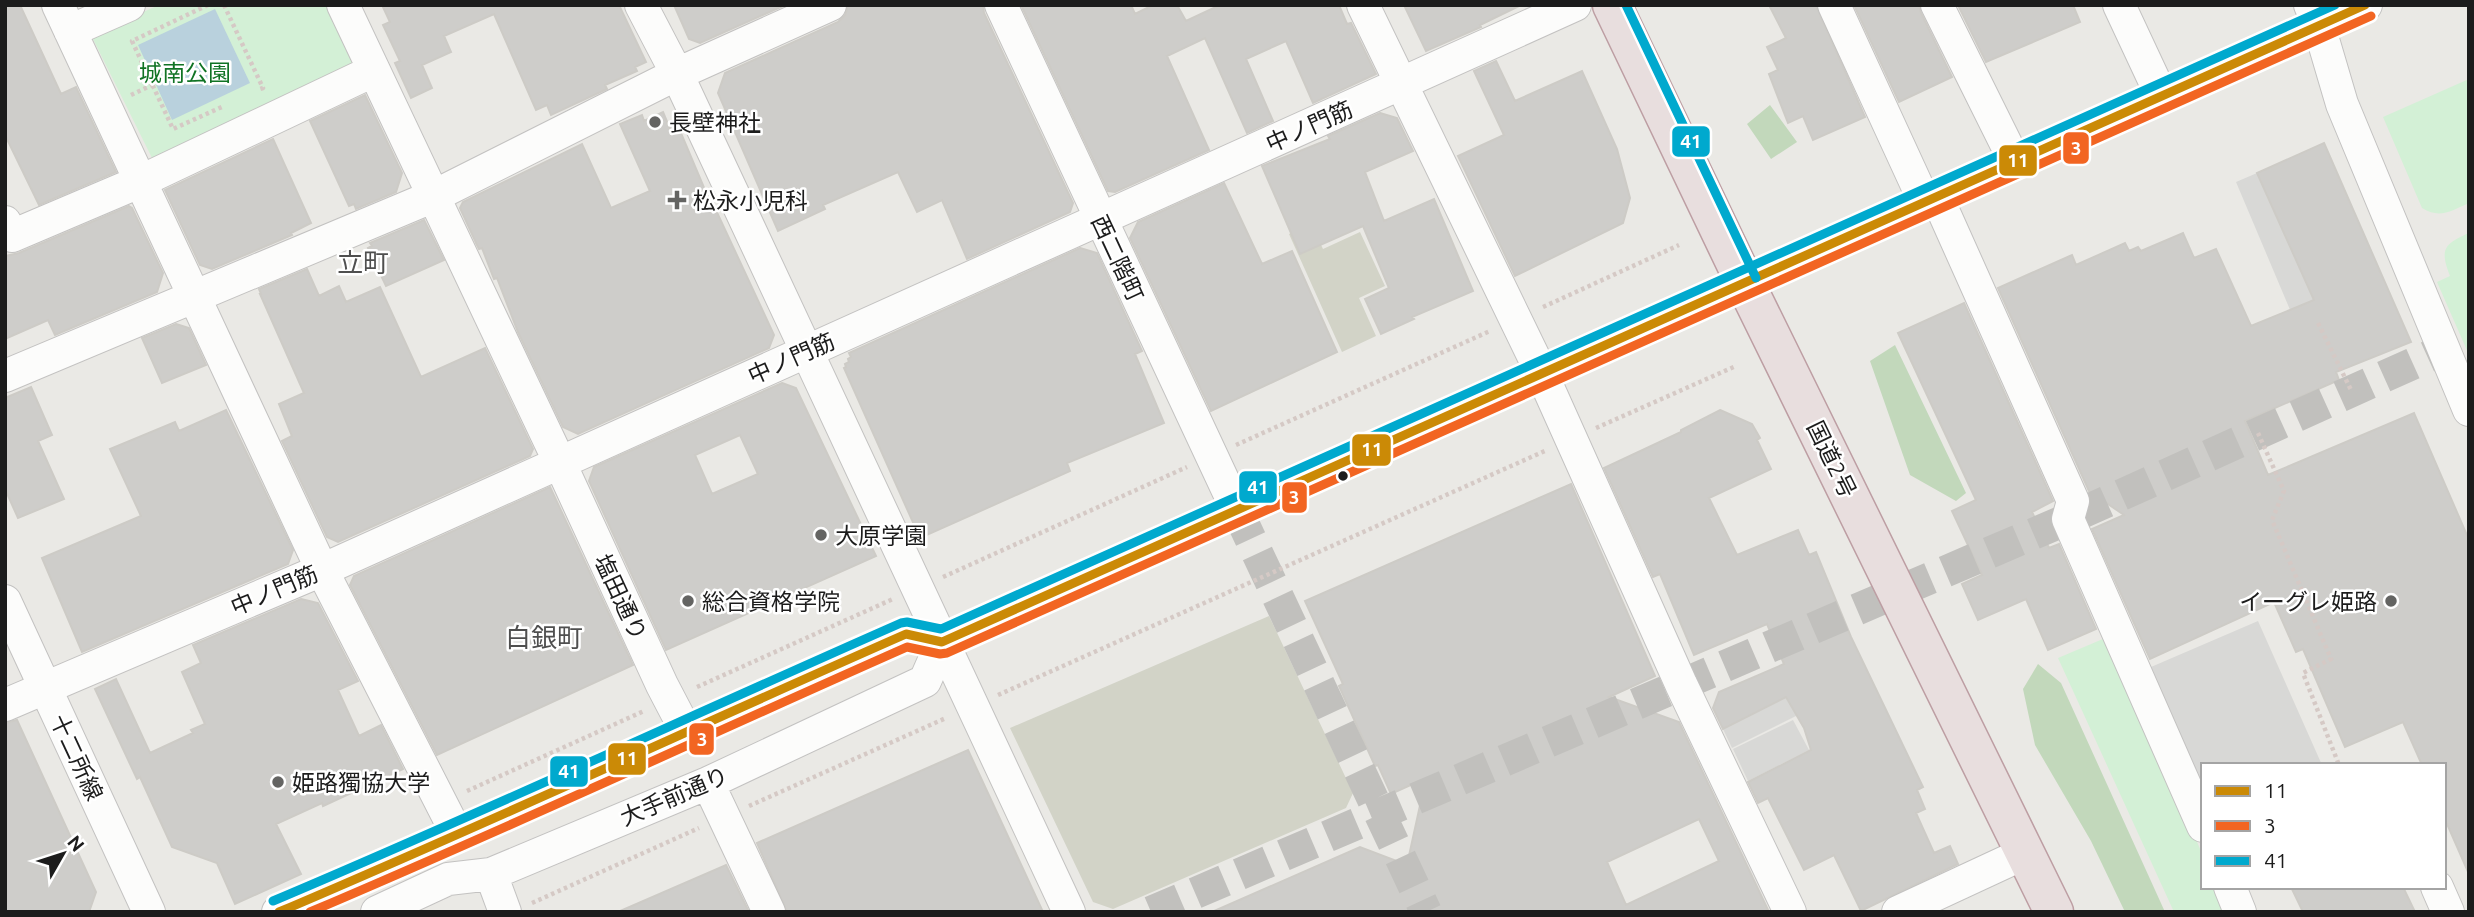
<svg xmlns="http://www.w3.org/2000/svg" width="2474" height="917" viewBox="0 0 2474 917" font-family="Ubuntu,'Noto Sans JP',sans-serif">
	<rect width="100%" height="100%" fill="#eae9e5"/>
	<path fill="#d8d8d6" d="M2257,173L2323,321L2299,331L2236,182Z
		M2258,621L2322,765H2203V802L2144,670Z
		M1810,686L1818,705L1732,748L1723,729Z
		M1793,720L1809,750L1748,781L1733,749Z"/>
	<path fill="#d2d3c7" d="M1311,224L1323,249L1360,232L1385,286L1359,298L1376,336L1342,352L1289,234Z
		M1269,616L1353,793L1346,808L1113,909L1093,902L1010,728Z"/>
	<path fill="#c2d8bb" d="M1770,105L1797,142L1771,159L1747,124Z
		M1895,345L1966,493L1956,501L1910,475L1870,361Z
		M2038,664L2061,683L2165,912H2125L2091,841L2035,745L2023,689Z"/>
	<path fill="#d3f0d6" d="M159,5H328L355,65L154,162L91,35Z
		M2469,79V203C2451,211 2440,219 2422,208L2383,117Z
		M2469,233V355L2437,282L2450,276C2440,250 2443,244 2469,233Z
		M2110,636L2203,856V887H2216L2226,912H2174L2058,658Z"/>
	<path fill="#b9d1dd" d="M215,9L250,83L172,120L138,45Z"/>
	<path fill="#cecdca" stroke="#cdcbc6" stroke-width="2" fill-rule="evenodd" d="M5,5H20L61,94L76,87L116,172L39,205L5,135Z
		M382,5H619L646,62L635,67L637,71L605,85L607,89L551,115L547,105L536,110L494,14L444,36L451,52L422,65L432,88L411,98L395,63L400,61L383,25L390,22Z
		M674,5H785L700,43L689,39Z
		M848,5H983L984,13L1073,203L1070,212L967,259L942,200L917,212L898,172L823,205L825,209L778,231L718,93L725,73L838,22L845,15Z
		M1021,5H1131L1135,14L1153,5H1177L1186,21L1220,5H1339L1347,24L1351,23L1376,74L1313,103L1286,41L1246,59L1273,121L1247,133L1205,38L1167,56L1209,150L1115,192L1108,191Z
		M1404,5H1521L1480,25L1481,27L1426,51Z
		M1769,5H1816L1865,117L1813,140L1803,116L1788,123L1769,74L1778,70L1767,47L1786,38Z
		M1854,5H1919L1921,13L1952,77L1899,102Z
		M1958,5H2073L2080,22L1986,62Z
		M1496,61L1515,101L1582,71L1617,149L1630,198L1623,223L1515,276L1458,156L1504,135L1474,71Z
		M365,95L402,173L396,192L356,209L354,204L349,206L310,121Z
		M663,112L670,129L678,126L713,209L715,208L774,335L769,348L578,434L563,427L518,332L497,278L494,279L482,248L479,249L477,245L460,208L463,202L582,144L611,208L650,191L620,124L642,115L644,121Z
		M1380,113L1397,118L1413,151L1365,172L1384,221L1434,199L1473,291L1412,317L1414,319L1381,334L1365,299L1389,288L1363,226L1300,254L1262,166L1330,139L1328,136Z
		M273,139L311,223L291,233L292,235L212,269L200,265L165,190Z
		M2324,143L2411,342L2336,372L2339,380L2245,421L2268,475L2414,413L2469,540V874L2444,817V765H2422L2403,722L2345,747L2303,649L2296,652L2274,602L2150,659L2092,529L2124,515L2089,491L1998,288L2072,255L2076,265L2125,243L2129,251L2138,247L2141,251L2183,233L2194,258L2216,249L2251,326L2314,300L2257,173Z
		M1224,183L1262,264L1292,251L1337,352L1211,411L1130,238L1138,222Z
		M129,206L132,208L163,273L157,292L55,335L48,320L5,339V256L19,253Z
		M424,220L444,260L386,286L368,248L372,246L370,243Z
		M1080,248L1097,253L1142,351L1135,354L1164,423L1067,463L1070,471L920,538L844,368L846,367L845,364L849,362L848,359L851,357L849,353Z
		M307,269L319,296L339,286L346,302L380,287L421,377L485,348L533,449L530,456L338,542L327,537L282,441L292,436L279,404L304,393L260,294H261L259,289Z
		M1964,303L2053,501L2032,512L2049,548L2059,544L2096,629L2048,650L2026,599L1978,620L1962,584L1982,575L1952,511L1976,500L1898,333Z
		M176,324L189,328L206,365L162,383L142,338Z
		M782,383L796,388L876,556L666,650L589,481L594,467ZM740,435L758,474L712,494L695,455Z
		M31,387L52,435L38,441L64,499L18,518L5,489V398Z
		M226,410L293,550L288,564L82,652L42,558L141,516L110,449L175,422L179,431Z
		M1720,410L1752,424L1760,438L1757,440L1771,469L1709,498L1737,555L1798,530L1809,555L1816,552L1851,637L1923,787L1917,790L1925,809L1916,813L1934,853L1950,846L1958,864L1861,911L1834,855L1804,870L1768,798L1758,803L1748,782L1811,750L1804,728L1786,697L1723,729L1713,708L1719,692L1784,664L1767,624L1694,655L1660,574L1653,577L1604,468L1681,432V430Z
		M1571,484L1655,676L1609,697L1679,722L1769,912H1212L1360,847L1407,865L1426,778L1391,794L1378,765L1375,766L1339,686L1343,684L1305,601ZM1699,819L1719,861L1626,905L1607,862Z
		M550,487L633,665L437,755L350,585L354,576Z
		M301,599L318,603L358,681L338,690L359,736L381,725L403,769L323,806L322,803L276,824L301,874L235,904L217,863L172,847L140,777L137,779L95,689L116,679L150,753L193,733L191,730L205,724L182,672L201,663L193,645Z
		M17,720L96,892L89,912H5V723Z
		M968,750L1043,912H787L757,843Z
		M726,865L749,912H618Z
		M2291,887H2403L2415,912H2303Z"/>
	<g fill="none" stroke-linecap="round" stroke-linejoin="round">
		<path stroke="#c1c0bd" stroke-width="32" stroke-dasharray="32 16" stroke-linecap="butt" d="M1237,510L1426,912
			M1151,912L2068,519L2463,341"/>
		<defs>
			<path id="minor" d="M58,5L322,570L458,836
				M343,5L559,461L662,685L686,731
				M641,5L677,74L1069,912
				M1001,5L1237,510
				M1363,5L1542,374L1681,684L1790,912
				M1834,5L1925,203
				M1937,5L2015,162
				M2119,5L2162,97
				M2310,5L2319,26L2342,104L2469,410
				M70,31L129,5
				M1937,197L2073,501L2068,519L2203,826
				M5,222L12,236L139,182L373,71
				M5,376L434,196L677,74L830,5
				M5,601L149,912
				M5,705L322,570L1575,5
				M708,783L769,912
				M491,874L505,912
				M2230,887L2240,912
				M2437,887L2448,912
				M278,912L458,836L686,731L906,634L942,642L2366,5
				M377,912L448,879L491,874L708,783L925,681L942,642
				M1898,912L2025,853"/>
			<path id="highway" d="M1612,5L1745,283L2054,912"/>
		</defs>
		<use href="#minor" stroke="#c3c2c1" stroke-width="34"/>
		<use href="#highway" stroke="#bd9ea3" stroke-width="41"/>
		<path stroke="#d5c9c5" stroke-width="4.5" stroke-dasharray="3.5 3.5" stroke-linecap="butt" d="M208,5L132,41L173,129L224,106
			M224,5L263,88L260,89
			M131,95L152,85
			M1543,307L1679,245
			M2318,323L2352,392
			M1596,428L1736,366
			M2258,433L2284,491L2272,520L2331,659L2303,673L2339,765
			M1236,445L1490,331
			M943,577L1187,467
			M697,687L893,599
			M998,695L1547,450
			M467,791L644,711
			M749,806L946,718
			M532,903L699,828"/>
		<use href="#minor" stroke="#fcfcfb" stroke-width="32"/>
		<use href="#highway" stroke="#e8dede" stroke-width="38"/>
		<defs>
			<path id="bus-1" d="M279,912C489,823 697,726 906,634L942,642L2365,5"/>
			<path id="bus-2" d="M310,912C511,827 708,735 907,647L940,654L947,653L2371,16"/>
			<path id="bus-3" d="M1626,5L1756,278
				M273,901C484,812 692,715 901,623L907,622L941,629L2335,5"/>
		</defs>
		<use href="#bus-1" stroke="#fff" stroke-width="14"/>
		<use href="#bus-2" stroke="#fff" stroke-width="14"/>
		<use href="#bus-3" stroke="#fff" stroke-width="14"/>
		<use href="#bus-1" stroke="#cb8a06" stroke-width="9"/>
		<use href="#bus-2" stroke="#f26522" stroke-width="9"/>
		<use href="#bus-3" stroke="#00a9ce" stroke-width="9"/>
	</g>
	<g fill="#646462" stroke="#fff" stroke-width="2.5">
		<circle cx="655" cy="122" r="7"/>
		<path d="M673.5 189.5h7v7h7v7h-7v7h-7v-7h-7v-7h7z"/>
		<circle cx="821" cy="535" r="7"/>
		<circle cx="688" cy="601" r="7"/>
		<circle cx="2391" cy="601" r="7"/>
		<circle cx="278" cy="782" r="7"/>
	</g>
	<circle fill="#1c1c1c" stroke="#fff" stroke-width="2.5" cx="1343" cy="476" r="6"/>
	<g text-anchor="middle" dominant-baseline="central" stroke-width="5" stroke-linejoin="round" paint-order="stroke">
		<g font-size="23" fill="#107324" stroke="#fff">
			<text x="185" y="72">城南公園</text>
		</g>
		<g font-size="23" fill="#1c1c1c" stroke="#fff" text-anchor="start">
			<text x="669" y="122">長壁神社</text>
			<text x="693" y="200">松永小児科</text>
			<text x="835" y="535">大原学園</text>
			<text x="702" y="601">総合資格学院</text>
			<text x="2377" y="601" text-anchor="end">イーグレ姫路</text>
			<text x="292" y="782">姫路獨協大学</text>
		</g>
		<g font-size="23" fill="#1c1c1c" stroke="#fff">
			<text transform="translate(1309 126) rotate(-24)">中ノ門筋</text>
			<text transform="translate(1118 258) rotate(65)">西二階町</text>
			<text transform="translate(791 358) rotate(-24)">中ノ門筋</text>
			<text transform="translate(1832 459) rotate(64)">国道2号</text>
			<text transform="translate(274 590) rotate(-23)">中ノ門筋</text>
			<text transform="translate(621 597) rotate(65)">塩田通り</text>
			<text transform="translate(77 757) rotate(65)">十二所線</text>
			<text transform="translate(674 796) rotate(-23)">大手前通り</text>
		</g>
		<g font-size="26" fill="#4f4f4f" stroke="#fff">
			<text x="363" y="262">立町</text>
			<text x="544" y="637">白銀町</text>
		</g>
	</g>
	<g stroke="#fff" stroke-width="2.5">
		<rect x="1671" y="125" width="40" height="33" rx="7" fill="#00a9ce"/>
		<rect x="2062" y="131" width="28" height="34" rx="7" fill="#f26522"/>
		<rect x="1998" y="144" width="40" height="33" rx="7" fill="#cb8a06"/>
		<rect x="1351" y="433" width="41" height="34" rx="7" fill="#cb8a06"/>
		<rect x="1238" y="470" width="40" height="34" rx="7" fill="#00a9ce"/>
		<rect x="1281" y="481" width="27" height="33" rx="7" fill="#f26522"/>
		<rect x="688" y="722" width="27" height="34" rx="7" fill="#f26522"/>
		<rect x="607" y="742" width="40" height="34" rx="7" fill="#cb8a06"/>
		<rect x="549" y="755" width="40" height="33" rx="7" fill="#00a9ce"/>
	</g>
	<g font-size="19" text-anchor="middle" font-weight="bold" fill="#fff">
		<text x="1691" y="148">41</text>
		<text x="2076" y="155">3</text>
		<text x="2018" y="167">11</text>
		<text x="1372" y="456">11</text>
		<text x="1258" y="494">41</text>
		<text x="1294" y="504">3</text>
		<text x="702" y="746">3</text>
		<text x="627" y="765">11</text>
		<text x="569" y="778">41</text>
	</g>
	<rect width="2474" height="917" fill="none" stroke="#1c1c1c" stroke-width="14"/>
	<rect x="2201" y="763" width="245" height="126" fill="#ffffff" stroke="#a4a4a4" stroke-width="2"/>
	<rect x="2215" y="786" width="35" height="10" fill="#cb8a06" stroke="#a4a4a4" stroke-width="2"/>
	<text x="2264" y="798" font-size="21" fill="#1c1c1c">11</text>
	<rect x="2215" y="821" width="35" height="10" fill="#f26522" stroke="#a4a4a4" stroke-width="2"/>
	<text x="2264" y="833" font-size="21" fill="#1c1c1c">3</text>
	<rect x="2215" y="856" width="35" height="10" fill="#00a9ce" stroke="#a4a4a4" stroke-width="2"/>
	<text x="2264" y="868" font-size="21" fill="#1c1c1c">41</text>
	<g transform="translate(63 854) rotate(51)" stroke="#ffffff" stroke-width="5" paint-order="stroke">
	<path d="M0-5L12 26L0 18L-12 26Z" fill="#1c1c1c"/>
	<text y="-10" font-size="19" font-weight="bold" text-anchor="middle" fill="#1c1c1c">N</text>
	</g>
</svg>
